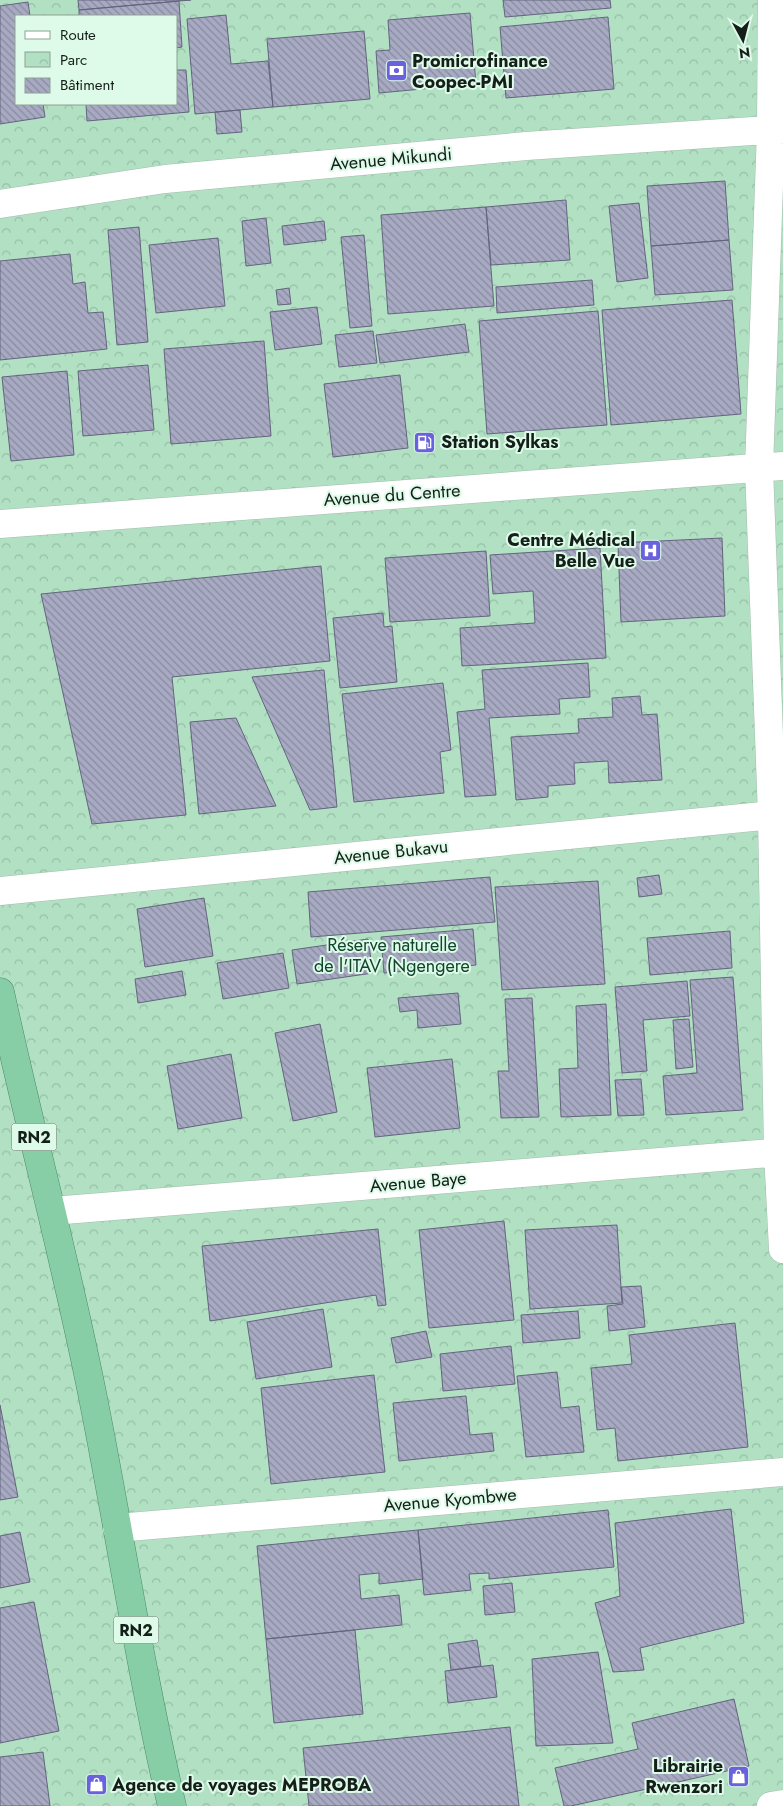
<svg xmlns="http://www.w3.org/2000/svg" width="783" height="1806" viewBox="0 0 783 1806" font-family="Jost,sans-serif">
	<defs>
		<pattern id="park-crowns" width="20" height="18" patternUnits="userSpaceOnUse" patternTransform="scale(1.25)"><rect width="20" height="18" fill="#b1e0c3"/><path d="M2 6a3 3 0 1 1 6 0M12 15a3 3 0 1 1 6 0" fill="none" stroke="#97c0a7"/></pattern>
		<pattern id="building-back-hatch" width="6" height="6" patternUnits="userSpaceOnUse" patternTransform="scale(1.25)"><rect width="6" height="6" fill="#a8aac4"/><path d="M-1 5l2 2M0 0l6 6M5-1l2 2" fill="none" stroke="#888a9e"/></pattern>
	</defs>
	<rect width="100%" height="100%" fill="#d1eddb"/>
	<path fill="url(#park-crowns)" fill-rule="evenodd" d="M0,0H783V1806H0ZM16,16H176V104H16Z"/>
	<path fill="url(#building-back-hatch)" stroke="#63657d" d="M78,0H191L79,10Z
		M503,0H610L611,8L505,17Z
		M179,1L182,47L176,48V16H79V10Z
		M28,2L30,16H16V104H43L45,117L0,124V6Z
		M470,13L476,84L379,93L376,51L390,50L388,20Z
		M226,15L231,64L268,61L273,107L195,114L187,19Z
		M608,17L614,89L506,98L500,27Z
		M364,31L370,99L273,107L267,39Z
		M176,70H186L189,112L87,121L86,104H176Z
		M240,110L242,132L217,134L215,112Z
		M725,181L729,240L651,246L647,186Z
		M566,200L570,260L491,265L486,207Z
		M639,203L648,278L617,282L609,206Z
		M486,207L494,306L388,314L381,215Z
		M266,218L271,263L246,266L242,221Z
		M324,221L326,240L284,245L282,226Z
		M139,227L148,342L117,345L108,230Z
		M364,235L372,326L350,328L341,237Z
		M218,238L225,306L156,313L149,245Z
		M729,240L733,290L655,295L651,246Z
		M70,254L73,284L85,282L88,313L103,312L107,349L0,360V261Z
		M592,280L594,305L497,313L496,287Z
		M289,288L291,304L278,305L276,290Z
		M732,300L741,414L611,425L602,310Z
		M317,307L322,344L275,350L270,312Z
		M598,311L607,425L487,434L479,321Z
		M465,324L469,352L380,363L376,335Z
		M373,331L377,363L339,367L335,335Z
		M264,341L271,436L171,444L164,349Z
		M148,365L154,430L83,436L78,371Z
		M67,371L74,455L11,461L2,377Z
		M400,375L408,448L333,457L324,384Z
		M722,538L725,616L621,622L618,543Z
		M600,548L606,658L462,666L460,628L535,623L533,591L493,594L490,555Z
		M486,551L490,616L390,622L385,558Z
		M321,566L330,661L172,677L186,815L92,824L41,594Z
		M383,613L384,627L392,626L397,682L340,688L333,618Z
		M588,663L590,697L559,699L560,714L489,718L496,795L465,797L457,712L485,709L482,670Z
		M324,670L337,807L310,810L252,677Z
		M443,683L451,750L440,752L444,793L354,802L342,694Z
		M640,696L642,715L657,714L662,780L609,783L608,761L574,763L575,784L548,786V797L516,800L511,737L579,733L578,719L613,717L612,698Z
		M236,718L276,806L199,814L190,722Z
		M659,875L662,894L639,897L637,878Z
		M490,877L495,922L311,937L308,892Z
		M598,881L605,984L502,990L495,887Z
		M204,898L213,956L145,967L137,909Z
		M473,929L476,965L384,973L381,937Z
		M730,931L732,968L650,975L647,938Z
		M368,939L373,973L297,984L292,950Z
		M283,953L289,988L223,999L217,963Z
		M182,971L186,995L138,1003L135,979Z
		M733,977L743,1110L666,1115L663,1076L697,1073L690,980Z
		M687,981L690,1016L643,1020L647,1071L622,1073L615,987Z
		M458,993L461,1024L418,1028L417,1010L400,1012L398,998Z
		M532,998L539,1117L501,1118L498,1071H509L505,999Z
		M606,1004L611,1115L561,1117L559,1069L578,1068L576,1006Z
		M689,1019L693,1067L676,1069L673,1020Z
		M320,1024L337,1112L293,1121L275,1033Z
		M231,1054L242,1118L178,1129L167,1066Z
		M452,1059L460,1128L375,1137L367,1068Z
		M641,1079L644,1115L618,1116L615,1080Z
		M504,1221L514,1320L429,1328L419,1230Z
		M617,1225L622,1303L530,1309L525,1230Z
		M378,1229L386,1305L378,1306L376,1295L210,1321L202,1246Z
		M641,1286L645,1327L609,1331L607,1306L623,1304L621,1287Z
		M323,1309L332,1367L256,1379L247,1322Z
		M578,1311L580,1338L523,1343L521,1315Z
		M735,1323L748,1447L618,1461L615,1428L597,1430L591,1368L632,1364L629,1335Z
		M426,1331L432,1357L396,1363L391,1338Z
		M511,1346L515,1384L443,1391L440,1354Z
		M557,1372L561,1408L579,1406L584,1452L526,1457L517,1376Z
		M374,1375L385,1472L271,1484L261,1388Z
		M466,1396L470,1435L492,1433L494,1451L399,1461L393,1403Z
		M0,1405L18,1497L0,1500Z
		M731,1509L744,1623L640,1648L644,1670L613,1672L595,1603L620,1596L615,1523Z
		M608,1510L614,1567L489,1579V1573L469,1574L471,1590L424,1595L418,1530Z
		M418,1530L423,1579L379,1584V1573L359,1575L361,1599L399,1595L402,1625L266,1639L257,1546Z
		M20,1532L30,1582L0,1588V1536Z
		M512,1583L515,1612L485,1615L483,1586Z
		M34,1602L59,1731L0,1743V1608Z
		M355,1630L363,1714L274,1723L266,1639Z
		M477,1640L481,1666L451,1670L448,1644Z
		M598,1652L613,1743L536,1746L532,1659Z
		M493,1665L497,1697L448,1703L445,1671Z
		M734,1699L749,1766L571,1806H564L555,1768L638,1749L632,1723Z
		M510,1727L519,1806H309L303,1748Z
		M43,1752L50,1806H0V1757Z"/>
	<g fill="none" stroke-linecap="round" stroke-linejoin="round">
		<defs>
			<path id="minor" d="M772,0L771,130L759,468L772,815L778,1152L783,1249
				M0,204L165,179L526,146L783,129
				M0,524L783,466
				M0,891L783,814
				M52,1211L783,1152
				M117,1528L783,1472
				M771,1806L783,1804"/>
			<path id="trunk" d="M0,992C30,1131 68,1268 95,1408C121,1540 141,1674 172,1806"/>
		</defs>
		<use href="#minor" stroke="#a4bead" stroke-width="29"/>
		<use href="#trunk" stroke="#4c8866" stroke-width="29"/>
		<use href="#minor" stroke="#fff" stroke-width="28"/>
		<use href="#trunk" stroke="#87cea6" stroke-width="28"/>
	</g>
	<defs>
		<symbol id="bank-square" viewBox="-11 -11 22 22"><rect x="-9" y="-9" width="18" height="18" rx="4" fill="#6962dc" stroke="#defae8"/><path d="M-6-4H6V4H-6ZM0-2.3a2.3 2.3 0 1 0 0 4.6a2.3 2.3 0 1 0 0-4.6Z" fill="#fff"/></symbol>
		<symbol id="fuel-square" viewBox="-11 -11 22 22"><rect x="-9" y="-9" width="18" height="18" rx="4" fill="#6962dc" stroke="#defae8"/><path d="M-5.5-6h7V0h2V4h1.3V-2.5L3-4.5l.8-.8L6-3V5H2.5V1h-1V6h-7ZM-4.2-4.7v3.2H.2V-4.7Z" fill="#fff"/></symbol>
		<symbol id="hospital-square" viewBox="-11 -11 22 22"><rect x="-9" y="-9" width="18" height="18" rx="4" fill="#6962dc" stroke="#defae8"/><path d="M-5-5h3v3.5h4V-5h3V5h-3V1.5h-4V5h-3Z" fill="#fff"/></symbol>
		<symbol id="shop-square" viewBox="-11 -11 22 22"><rect x="-9" y="-9" width="18" height="18" rx="4" fill="#6962dc" stroke="#defae8"/><path d="M-5-2.5h2.3a2.7 3.5 0 0 1 5.4 0H5L5.5 6h-11ZM-1.5-2.5h3a1.5 2.3 0 0 0-3 0Z" fill="#fff"/></symbol>
	</defs>
	<g fill-rule="evenodd">
		<use href="#bank-square" x="384" y="58" width="25" height="25"/>
		<use href="#fuel-square" x="412" y="430" width="25" height="25"/>
		<use href="#hospital-square" x="638" y="538" width="25" height="25"/>
		<use href="#shop-square" x="726" y="1764" width="25" height="25"/>
		<use href="#shop-square" x="84" y="1772" width="25" height="25"/>
	</g>
	<g text-anchor="middle" dominant-baseline="central" stroke-width="4" stroke-linejoin="round" paint-order="stroke">
		<g fill="#defae8" stroke="#516157" stroke-width="1">
			<rect x="11.5" y="1123.5" width="45" height="27" rx="4"/>
			<rect x="113.5" y="1616.5" width="45" height="27" rx="4"/>
		</g>
		<g font-size="16" font-weight="bold" fill="#151f19">
			<text x="34" y="1137">RN2</text>
			<text x="136" y="1630">RN2</text>
		</g>
		<g font-size="18" font-weight="bold" fill="#151f19" stroke="#defae8" text-anchor="start">
			<text x="412" y="61">Promicrofinance<tspan x="412" dy="21">Coopec-PMI</tspan></text>
			<text x="441" y="442">Station Sylkas</text>
			<text x="635" y="540" text-anchor="end">Centre Médical<tspan x="635" dy="21">Belle Vue</tspan></text>
			<text x="723" y="1766" text-anchor="end">Librairie<tspan x="723" dy="21">Rwenzori</tspan></text>
			<text x="112" y="1785">Agence de voyages MEPROBA</text>
		</g>
		<g font-size="18" fill="#151f19" stroke="#defae8">
			<text transform="translate(391 159) rotate(-5)">Avenue Mikundi</text>
			<text transform="translate(392 495) rotate(-4)">Avenue du Centre</text>
			<text transform="translate(391 852) rotate(-6)">Avenue Bukavu</text>
			<text transform="translate(418 1182) rotate(-5)">Avenue Baye</text>
			<text transform="translate(450 1500) rotate(-5)">Avenue Kyombwe</text>
		</g>
		<g font-size="18" fill="#0f452b" stroke="#defae8">
			<text x="392" y="945">Réserve naturelle<tspan x="392" dy="21">de l'ITAV (Ngengere</tspan></text>
		</g>
	</g>
	<rect x="15" y="15" width="162" height="90" fill="#defae8" stroke="#8ea295"/>
	<rect x="25" y="31" width="25" height="8" fill="#ffffff" stroke="#8ea295"/>
	<text x="60" y="40" font-size="15" fill="#151f19">Route</text>
	<rect x="25" y="52" width="25" height="15" fill="url(#park-crowns)" stroke="#8ea295"/>
	<text x="60" y="65" font-size="15" fill="#151f19">Parc</text>
	<rect x="25" y="78" width="25" height="15" fill="url(#building-back-hatch)" stroke="#8ea295"/>
	<text x="60" y="90" font-size="15" fill="#151f19">Bâtiment</text>
	<g transform="translate(743 40) rotate(173)" stroke="#defae8" stroke-width="4" paint-order="stroke">
	<path d="M0-4L9 19L0 12L-9 19Z" fill="#151f19"/>
	<text y="-8" font-size="14" font-weight="bold" text-anchor="middle" fill="#151f19">N</text>
	</g>
</svg>
